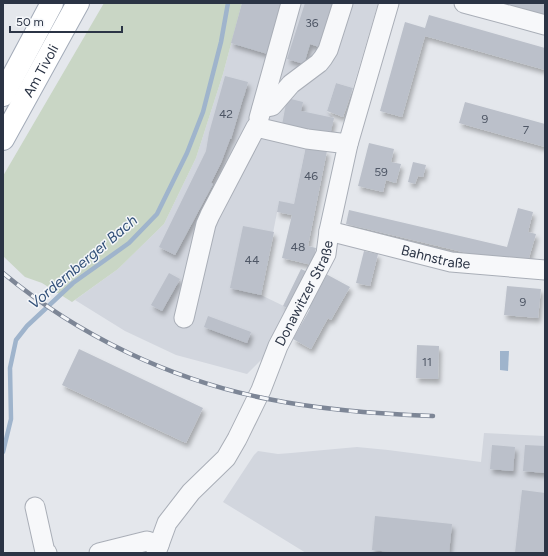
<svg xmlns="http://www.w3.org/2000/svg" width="548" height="556" viewBox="0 0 548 556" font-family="Figtree,sans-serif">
	<defs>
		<filter id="shadow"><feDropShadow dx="2.5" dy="4.5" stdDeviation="2" flood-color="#0004"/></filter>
	</defs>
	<rect width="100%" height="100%" fill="#e4e7ec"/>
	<path fill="#d2d6de" d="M242,3H378L353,88L336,83L327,111L334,118L327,151L306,146L294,204L279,202L261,295L292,310L265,356L247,374L176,355L125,331L75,300L118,269L164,224L196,158L223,74Z
		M484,433L545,436V553H306L223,502L254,455L258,451L278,454L291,453L357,447L388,450L481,462Z"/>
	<path fill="#c9d6c5" d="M104,3H242L223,74L196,158L164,224L118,269L72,302L42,283L25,277L3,256V176Z"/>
	<path fill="#9fb4cc" d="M500,351H509L508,371L500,370Z"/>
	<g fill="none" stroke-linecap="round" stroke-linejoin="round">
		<path stroke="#9fb4cc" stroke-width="4.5" d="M3,452L11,419L10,368L16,340L27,326L73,283L129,243L157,214L187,153L203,112L221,42L228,3"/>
	</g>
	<path fill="#bbc0ca" filter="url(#shadow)" d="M242,3H286L271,55L231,43Z
		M305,3H333L319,47L310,44L304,64L287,59Z
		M496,3L545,4V17Z
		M429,15L545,48V70L425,36L402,117L380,111L405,22L425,28Z
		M225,76L248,82L244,96V95L231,139H230L221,163L211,183L213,184L175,255L159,247L206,151L209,133Z
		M336,83L353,88L343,117L327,111Z
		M287,98L303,102L301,111L334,118L330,135L282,125Z
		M465,102L545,124V147L459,123Z
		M369,143L394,149L391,162L401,164L396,183L386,180L383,192L358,186Z
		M306,146L327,151L308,246L316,248L312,265L282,258L292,215L277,212L279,201L294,204Z
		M413,162L426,165L423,177L418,176L415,184L408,182Z
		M518,208L533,212L528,232L536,234L529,258L475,255L346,224L349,210L507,247Z
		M243,226L274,232L261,295L230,288Z
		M364,251L378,254L370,286L356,283Z
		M301,269L310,273L292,310L283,306Z
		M169,273L180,279L162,311L151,305Z
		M326,274L350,287L331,320L328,318L311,349L293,339L310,309L308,308Z
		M507,286L541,289L538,318L504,315Z
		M208,316L251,332L247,343L204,327Z
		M417,345L439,346L438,379L416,378Z
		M79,349L203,408L186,443L62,385Z
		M492,445L515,447L513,471L490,469Z
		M525,445L545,446V473L523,471Z
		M522,490L545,493V553H515Z
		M375,516L452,524L449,553H401L372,550Z"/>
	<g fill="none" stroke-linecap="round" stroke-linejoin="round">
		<defs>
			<g id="minor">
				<path d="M464,3L545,25"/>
				<path d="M262,108L272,106L291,84L319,63L323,58L328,50L343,3"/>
				<path d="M259,118L291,3"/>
				<path id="s1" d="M329,231L451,262L545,270"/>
				<path d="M184,318L206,224L210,215L256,127L307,139L348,144"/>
				<path d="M35,507L45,552L47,553"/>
				<path d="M99,553L147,541L159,545"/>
				<path id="s2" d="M156,553L167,523L191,492L226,458L237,439L261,390L278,346L326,254L329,231L348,144L389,3"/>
			</g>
			<g id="major">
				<path d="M3,95L52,3"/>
				<path id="s3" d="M3,139L78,3"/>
			</g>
		</defs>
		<use href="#minor" stroke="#a9aeb7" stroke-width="21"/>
		<use href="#major" stroke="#a3abb8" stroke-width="24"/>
		<use href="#minor" stroke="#f7f8fa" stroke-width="19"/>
		<use href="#major" stroke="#fff" stroke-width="22"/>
		<defs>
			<path id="rail" d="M3,273C79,336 171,380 268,399C322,410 378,414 433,416"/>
		</defs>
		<use href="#rail" stroke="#7d8696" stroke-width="4.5"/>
		<use href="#rail" stroke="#f4f6f9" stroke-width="3" stroke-dasharray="9" stroke-linecap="butt"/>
	</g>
	<g text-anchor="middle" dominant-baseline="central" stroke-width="3" stroke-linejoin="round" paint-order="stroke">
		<g font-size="12" fill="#4f5766">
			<text x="312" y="23">36</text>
			<text x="226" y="114">42</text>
			<text x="485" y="119">9</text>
			<text x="526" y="130">7</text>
			<text x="381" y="172">59</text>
			<text x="311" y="176">46</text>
			<text x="298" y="247">48</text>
			<text x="252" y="260">44</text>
			<text x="523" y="302">9</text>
			<text x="427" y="362">11</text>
		</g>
		<g font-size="14" fill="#2b3445" stroke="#f4f6f9">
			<text stroke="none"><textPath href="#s3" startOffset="78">Am Tivoli</textPath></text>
			<text stroke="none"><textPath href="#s1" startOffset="110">Bahnstraße</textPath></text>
			<text stroke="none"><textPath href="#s2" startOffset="303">Donawitzer Straße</textPath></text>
		</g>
		<g font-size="15" font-style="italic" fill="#34527a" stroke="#f4f6f9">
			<text transform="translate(83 262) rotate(-40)">Vordernberger Bach</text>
		</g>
	</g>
	<rect width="548" height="556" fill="none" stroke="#2b3445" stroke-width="8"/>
	<path d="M10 26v6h112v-6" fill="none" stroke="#2b3445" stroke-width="2"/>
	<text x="16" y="26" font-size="12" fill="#2b3445" stroke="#f4f6f9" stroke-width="3" paint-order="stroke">50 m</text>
</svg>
